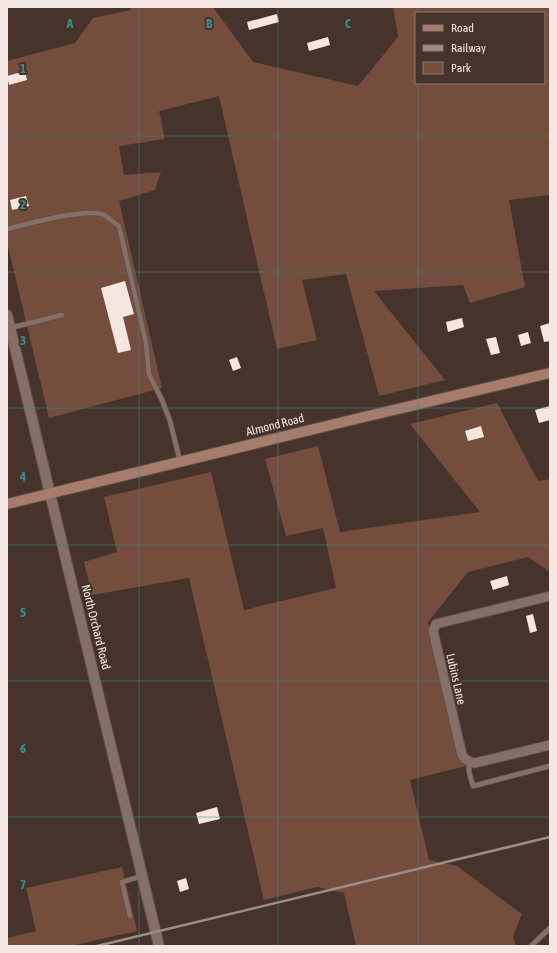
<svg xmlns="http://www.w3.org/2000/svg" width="557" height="953" viewBox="0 0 557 953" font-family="'Asap Condensed',sans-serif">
	<rect width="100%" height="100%" fill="#46332b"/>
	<path fill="#744d3d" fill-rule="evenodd" d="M131,7H213L253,62L358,86L398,37L393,7H550V195L509,200L525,287L470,303L463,285L374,291L445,380L379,396L346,274L302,280L317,340L277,349L219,96L159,111L165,139L119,146L124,175L161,172L155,190L119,201L162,388L49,418L7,242V61L75,43L93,18L131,10ZM416,13H544V83H416Z
		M497,403L538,481L550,479V572L528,557L468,572L428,622L466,766L410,780L429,860L457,866L522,914L513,936L516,946H356L344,893L317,887L264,900L189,578L92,595L84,562L117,552L104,497L211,472L244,610L336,588L323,528L286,536L265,459L318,446L340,532L480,512L410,424Z
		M122,867L137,931L71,946H7V938L36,931L26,888Z"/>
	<path fill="#f5e6e0" d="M277,14L279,22L249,30L247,22Z
		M328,37L330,45L309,51L307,43Z
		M25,71L27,80L9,85L7,76Z
		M26,196L29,206L12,210L10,200Z
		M125,281L134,314L123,317L131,350L118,353L101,288Z
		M462,318L464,327L448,332L446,322Z
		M550,323V341L544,342L540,326Z
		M528,332L531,343L521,346L518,335Z
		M496,337L500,353L491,355L486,339Z
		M237,357L241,368L233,371L229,360Z
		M550,406V420L539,423L535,410Z
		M481,426L484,437L468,441L465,431Z
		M507,576L509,585L493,590L490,581Z
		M533,614L537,631L530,633L526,616Z
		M217,807L220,819L199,824L196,813Z
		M186,878L189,889L180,892L177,881Z"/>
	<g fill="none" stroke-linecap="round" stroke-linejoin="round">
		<defs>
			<path id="service" d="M7,229C27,224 88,207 104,215C109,218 114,223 119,226L146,343L149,374L162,400L170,421L180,461
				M10,328L62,315
				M469,762V772L473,786L550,766
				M130,916L122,882L142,876
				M531,946L550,928"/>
			<path id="minor" d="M550,596L436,624L433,631L462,755C465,760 469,762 475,763L550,745"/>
			<path id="tertiary" d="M7,315L159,946"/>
			<path id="secondary" d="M7,504L343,422L550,373"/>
		</defs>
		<use href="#service" stroke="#605049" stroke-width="6"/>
		<use href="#minor" stroke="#605049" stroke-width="11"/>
		<use href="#tertiary" stroke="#605049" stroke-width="12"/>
		<use href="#secondary" stroke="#605049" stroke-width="12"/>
		<use href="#service" stroke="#856f67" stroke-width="4.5"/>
		<use href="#minor" stroke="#856f67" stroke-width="9"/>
		<use href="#tertiary" stroke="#856f67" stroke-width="10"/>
		<use href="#secondary" stroke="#a67d6d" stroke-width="10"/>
		<path stroke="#9c8c86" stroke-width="2.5" d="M97,946L550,837"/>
	</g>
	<path fill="none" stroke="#3d8d86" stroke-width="1" stroke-opacity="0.55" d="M139,7V946M278,7V946M418,7V13M418,83V946M7,136H550M7,272H550M7,408H550M7,545H550M7,681H550M7,817H550"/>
	<g text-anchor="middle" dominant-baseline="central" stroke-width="4" stroke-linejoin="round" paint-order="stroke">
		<g font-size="12" fill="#f5e8e4" stroke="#46332b">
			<text transform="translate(275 425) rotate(-14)">Almond Road</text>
			<text transform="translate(96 627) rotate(76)">North Orchard Road</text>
			<text transform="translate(456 679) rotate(77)">Lubins Lane</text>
		</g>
	</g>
	<g font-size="13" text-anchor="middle" font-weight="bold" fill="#3d8d86" stroke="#46332b" stroke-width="4" stroke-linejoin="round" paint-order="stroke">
		<text x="70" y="28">A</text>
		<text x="209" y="28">B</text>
		<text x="348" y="28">C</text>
		<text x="23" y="73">1</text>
		<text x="23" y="209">2</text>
		<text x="23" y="345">3</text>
		<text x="23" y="481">4</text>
		<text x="23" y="617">5</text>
		<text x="23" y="753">6</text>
		<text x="23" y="889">7</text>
	</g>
	<rect width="557" height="953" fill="none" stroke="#f5e8e4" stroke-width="16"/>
	<rect x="415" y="12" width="130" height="72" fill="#46332b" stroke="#8c7b75"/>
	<rect x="423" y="25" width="20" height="6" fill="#a67d6d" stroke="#8c7b75"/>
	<text x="451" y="32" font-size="12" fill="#f5e8e4">Road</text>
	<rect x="423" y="45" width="20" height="6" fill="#9c8c86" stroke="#8c7b75"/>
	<text x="451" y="52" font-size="12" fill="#f5e8e4">Railway</text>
	<rect x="423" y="62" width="20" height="12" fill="#744d3d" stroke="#8c7b75"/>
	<text x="451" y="72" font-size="12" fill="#f5e8e4">Park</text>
</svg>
